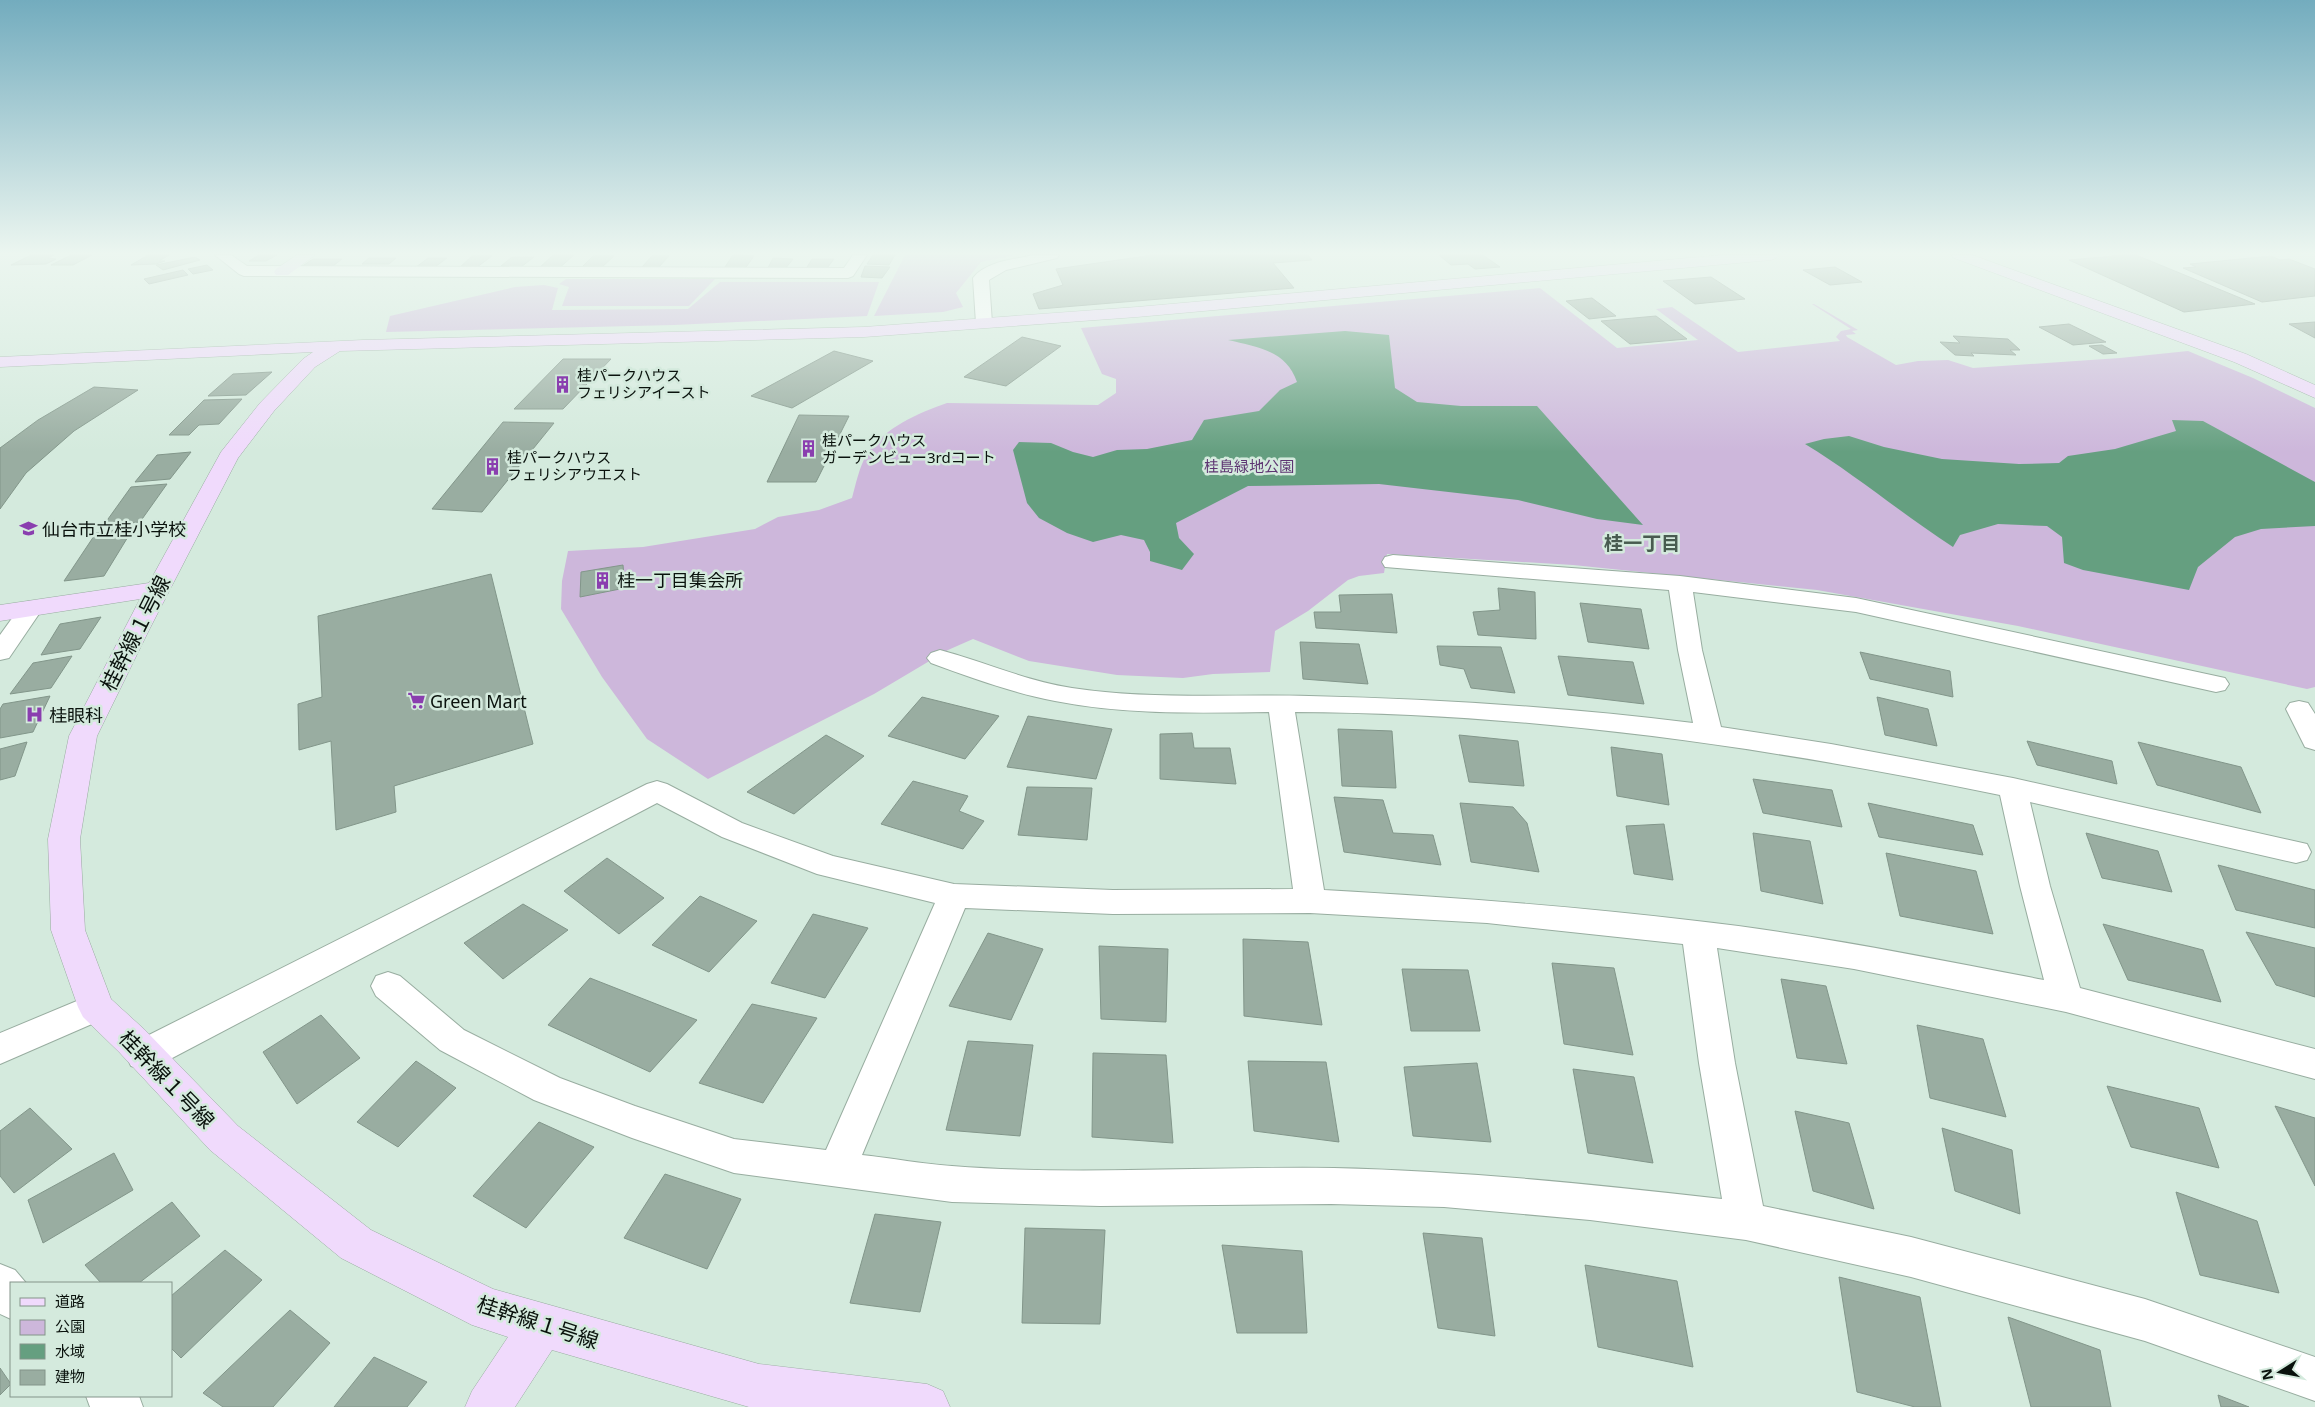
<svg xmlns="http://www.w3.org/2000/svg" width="2315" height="1407" viewBox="0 0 2315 1407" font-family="'Noto Sans','Noto Sans JP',sans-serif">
	<rect width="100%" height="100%" fill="#d4eadd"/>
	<path fill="#cdb7db" d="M905,255H1016L981,262L956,293L963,307L943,312L874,316Z
		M566,279H715L689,306H562L569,287L559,284Z
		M720,282H879L867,316L674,325L386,332L390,316L515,287L544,285L558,288L552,310L688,309Z
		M1540,288L1617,348L1698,340L1656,309L1672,307L1738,352L1840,341L1836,337L1841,331L1851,329L1812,304H1814L1858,330L1852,331L1856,334L1846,335L1847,337L1896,365L1918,361L1948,360L1973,368L2120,358L2188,351L2253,378L2315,408V687L2307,689L2018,626L1817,590L1573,565L1387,554L1384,573L1359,576L1348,580L1308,611L1275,631L1270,672L1213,674L1183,678L1117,675L1029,661L973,639L948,650L874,694L708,779L647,739L602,677L561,609L562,581L568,551L643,547L755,529L778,517L819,510L852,498C856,484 859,467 867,454C884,428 918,413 947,403L1098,405L1116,393V379L1102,374L1081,328Z"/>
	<path fill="#659f80" d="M1345,331L1389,335L1395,388L1417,402L1461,406H1537L1643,525L1597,519L1518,500L1379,484L1248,486L1176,523L1179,538L1194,554L1182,570L1150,561V552L1144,540L1121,535L1093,542L1067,533L1039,518L1027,503L1013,450L1019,442L1051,443L1073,452L1093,457L1117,450L1147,449L1192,440L1204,420L1259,411L1280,390L1297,382C1286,350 1257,347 1228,340Z
		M2172,420L2203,421L2315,482V526L2261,529L2235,537L2198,567L2189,590L2083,570L2064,563L2062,537L2047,526L1998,524L1960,535L1953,547C1902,514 1856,475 1805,444L1824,439L1849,436L1884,447L1942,459L2019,464L2059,463L2068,456L2115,449L2176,431Z"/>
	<path fill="#99ada1" stroke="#82968a" d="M31,255H54L48,258L56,259L46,264L11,265Z
		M71,255H92L73,265H51Z
		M148,255H169L159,261H165L156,264L131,265Z
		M259,255H277L266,261H249Z
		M553,255H574L557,270H537Z
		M733,255L754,256L744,270H723Z
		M873,255H895L889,265L867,264Z
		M1153,255H1308L1312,260L1273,263L1294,288L1039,309L1033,294L1063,285L1056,269Z
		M1439,255H1483L1500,267L1475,269L1468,264L1451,265Z
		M2125,255H2136L2255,304L2184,312L2069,260Z
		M472,256H492L473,270H457Z
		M593,256H614L600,269H580Z
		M652,256H669L658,268L642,267Z
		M2271,256L2280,260L2289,259L2315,269V296L2262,302L2183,268L2196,267L2190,264Z
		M195,257L200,260L163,270L156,265Z
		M512,257H534L521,267L501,266Z
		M369,258H396L389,264H362Z
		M428,258H447L431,270L411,271Z
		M773,258L793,259L785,269L767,270Z
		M313,259H342L333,266H322L314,271H295Z
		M812,259H834L824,272H804Z
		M207,265L213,270L193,274L188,269Z
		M865,266L890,267L882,278L861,277Z
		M1835,267L1862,282L1830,285L1803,270Z
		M183,270L188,275L149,284L144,279Z
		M1711,277L1745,299L1695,304L1663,281Z
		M1592,298L1616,316L1589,319L1566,301Z
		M1656,316L1687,339L1630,344L1601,321Z
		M2315,322V338L2289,324Z
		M2069,324L2106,342L2073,345L2039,327Z
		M1953,336L2008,339L2020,350H2010L2016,355L1971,353L1974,356L1955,355L1940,342L1960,343Z
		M1022,337L1061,346L1006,386L964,377Z
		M2102,345L2117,353L2103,354L2089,346Z
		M834,351L873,361L792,408L751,396Z
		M563,359H611L563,409H514Z
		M272,372L246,395L208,396L233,374Z
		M94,387L138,390L74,431L26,473L0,509V448L38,420Z
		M242,399L219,424L199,425L189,435H169L204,400Z
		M799,415L849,416L816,482H767Z
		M503,422L554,423L482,512L432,509Z
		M191,452L170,479L135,482L157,455Z
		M167,484L140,522L103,526L131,487Z
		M134,527L104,576L64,581L96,533Z
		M623,565L625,588L580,597L581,572Z
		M491,574L533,744L394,786L396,812L336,830L331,741L299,750L298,704L322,697L318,616Z
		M1498,588L1535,592L1536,639L1478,635L1473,612L1500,610Z
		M1392,594L1397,633L1316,628L1314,612H1341L1339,595Z
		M1580,603L1641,609L1649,649L1588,642Z
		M101,617L80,649L41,655L60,624Z
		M1300,642L1359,644L1368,684L1303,679Z
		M1437,646L1501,647L1515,693L1471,688L1464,669L1440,665Z
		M1860,652L1950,671L1953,697L1870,679Z
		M72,656L51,688L10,694L33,663Z
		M1558,656L1633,662L1644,704L1568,695Z
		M50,696L33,732L0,738V709L3,704Z
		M922,697L999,716L965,759L888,736Z
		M1877,697L1928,709L1937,746L1885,735Z
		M1028,716L1112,729L1096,779L1007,767Z
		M1338,729L1392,731L1396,788L1342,786Z
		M1192,733L1194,748H1230L1236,784L1160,779V734Z
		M826,735L864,756L794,814L747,792Z
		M1459,735L1518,741L1524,786L1469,782Z
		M2027,741L2112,761L2117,784L2037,765Z
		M27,742L15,776L0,780V749Z
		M2138,742L2241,767L2261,813L2157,785Z
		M1611,747L1662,754L1669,805L1617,796Z
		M1753,779L1832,790L1842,827L1763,813Z
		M913,781L968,796L959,811L984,821L963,849L881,824Z
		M1027,787L1092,788L1087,840L1018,835Z
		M1334,797L1383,800L1393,833L1433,835L1441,865L1344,852Z
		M1460,803L1513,807L1527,823L1539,872L1471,862Z
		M1868,803L1973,825L1983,855L1879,837Z
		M1664,824L1673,880L1634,874L1626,826Z
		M1753,833L1810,841L1823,904L1761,891Z
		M2086,833L2158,851L2172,892L2102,878Z
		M1886,853L1976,871L1993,934L1900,916Z
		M607,858L664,898L619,934L564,891Z
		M2218,865L2315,890V928L2236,910Z
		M700,896L757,921L709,972L652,945Z
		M523,904L568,930L503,979L464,943Z
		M813,914L868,928L825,998L771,983Z
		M2103,924L2203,950L2221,1002L2128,980Z
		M2246,932L2315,948V997L2276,985Z
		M988,933L1043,949L1011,1020L949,1006Z
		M1243,939L1308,942L1322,1025L1244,1016Z
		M1099,946L1168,949L1166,1022L1101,1019Z
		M1552,963L1614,968L1633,1055L1564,1044Z
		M1402,969L1468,970L1480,1031H1411Z
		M590,978L697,1020L650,1072L548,1025Z
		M1781,979L1826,986L1847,1064L1797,1058Z
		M752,1004L817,1018L763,1103L699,1083Z
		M321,1015L360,1058L297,1104L263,1052Z
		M1917,1025L1983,1039L2006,1117L1930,1098Z
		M968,1041L1033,1045L1020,1136L946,1130Z
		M1093,1053L1166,1055L1173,1143L1092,1137Z
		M416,1061L456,1088L398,1147L357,1122Z
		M1248,1061L1326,1062L1339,1142L1254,1131Z
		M1477,1063L1491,1142L1413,1136L1404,1067Z
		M1573,1069L1634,1077L1653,1163L1588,1153Z
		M2107,1086L2199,1108L2219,1168L2131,1147Z
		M2275,1106L2315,1118V1186Z
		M30,1108L72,1149L14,1193L0,1176V1131Z
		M1795,1111L1849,1123L1874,1209L1813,1191Z
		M539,1122L594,1147L526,1228L473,1196Z
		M1942,1128L2012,1150L2020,1214L1955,1191Z
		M114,1153L133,1190L43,1243L28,1200Z
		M665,1174L741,1199L707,1269L624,1238Z
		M2176,1192L2257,1221L2279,1293L2200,1275Z
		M172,1202L200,1236L139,1283H101L85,1265Z
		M875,1214L941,1222L920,1312L850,1303Z
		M1025,1228L1105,1230L1100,1324L1022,1323Z
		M1423,1233L1482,1238L1495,1336L1438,1328Z
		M1222,1245L1302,1251L1307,1333H1237Z
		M225,1250L262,1280L181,1358L171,1348V1296Z
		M1585,1265L1677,1281L1693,1367L1598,1347Z
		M1839,1277L1920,1297L1941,1407H1915L1857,1392Z
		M290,1310L330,1343L273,1407H223L203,1393Z
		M2008,1317L2100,1350L2111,1407H2031Z
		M374,1357L427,1382L407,1407H334Z
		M0,1368L11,1384L0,1395Z
		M2218,1395L2249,1407H2221Z"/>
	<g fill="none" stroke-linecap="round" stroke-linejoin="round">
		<defs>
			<path id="street" d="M215,255H231L247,266L844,268L853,255H867L853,276L848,278L244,276L239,274Z
				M1035,255H1059L1057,258L1006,270L989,280L992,323L990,326H978L976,323L973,278C986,261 1016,259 1035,255Z
				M1393,555L1680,576L1856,598L2225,678L2229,684L2225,690L2216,692L1856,612L1693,592L1702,650L1721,727L1831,744L2013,778L2307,844L2311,852L2307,860L2296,863L2030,802L2050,886L2080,988L2315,1049V1079L2066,1012L1854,969L1717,948L1735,1063L1763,1206L1911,1237L2145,1299L2315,1357V1401L2145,1341L1911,1277L1746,1240L1590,1220L1444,1207L1331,1204L1100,1206L952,1202L734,1173L632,1138L534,1100L440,1050L376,996L371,986L376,976L388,972L400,976L464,1030L560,1078L635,1106L734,1139L826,1150L935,903L817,874L722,837L657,803L157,1066L144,1070L131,1066L126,1055L131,1044L647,784L657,781L667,784L742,823L833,856L954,884L1113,890L1293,889L1269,712C1198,713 1126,715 1055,701C1013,693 972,678 931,663L927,658L931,653L940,650C985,662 1026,681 1072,688C1151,700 1230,694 1309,696C1437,699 1566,707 1693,723L1678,650L1669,590L1385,567L1382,562L1385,557ZM1295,712C1533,713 1768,747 2000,795L2020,886L2044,980C1929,958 1814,934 1697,921C1573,906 1449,897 1324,890ZM965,908L1113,914L1310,913L1487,923L1683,944L1699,1063L1722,1199C1593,1184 1464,1171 1334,1168C1207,1166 1078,1176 952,1166C922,1164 892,1158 862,1155Z
				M31,601L39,603L43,608L9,658L0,660V635L23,603Z
				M2299,701L2308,703L2315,714V750L2305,747L2286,709L2290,703Z
				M96,993L108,997L113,1007L108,1017L0,1064V1033Z
				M0,1264L15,1270L26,1283H11V1319L0,1314Z
				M86,1396H139L143,1407H90Z"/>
			<path id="secondary" d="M297,255H315L288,275H276L274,272L276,269Z
				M1723,255H1779L1776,258L1771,260L1137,317L864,337L340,351L315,367L274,411L238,458L149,630L97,736L80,839L85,930L111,999L145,1030L238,1126L371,1230L493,1289L759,1364L927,1384L943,1391L950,1407H749L552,1350L515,1407H465L472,1391L508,1337L472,1325L341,1258L210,1150L119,1052L83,1017L78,1007L51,930L48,839L69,736L140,599L0,621V605L149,583L221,452L260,403L303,359L313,352L0,367V357L363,340L864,327L1137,307Z
				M1951,255H1972L2246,354L2315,385V398L2234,362L1954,258Z"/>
		</defs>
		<use href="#street" stroke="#98ada0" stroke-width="2"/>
		<use href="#secondary" stroke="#98ada0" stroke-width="1"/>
		<use href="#street" fill="#fff" fill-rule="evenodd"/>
		<use href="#secondary" fill="#f0dafc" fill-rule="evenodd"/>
	</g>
	<linearGradient id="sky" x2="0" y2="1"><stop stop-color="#73acbe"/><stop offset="0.56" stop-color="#ecf6f0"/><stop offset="1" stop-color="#ecf6f0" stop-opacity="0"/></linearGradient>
	<rect width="2315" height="452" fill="url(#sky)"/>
	<defs>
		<symbol id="building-bare" viewBox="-9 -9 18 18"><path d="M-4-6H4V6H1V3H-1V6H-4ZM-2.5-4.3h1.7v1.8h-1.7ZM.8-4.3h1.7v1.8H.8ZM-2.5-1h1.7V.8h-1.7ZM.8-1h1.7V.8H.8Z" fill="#8a3eaf" stroke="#d4eadd" stroke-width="2.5" paint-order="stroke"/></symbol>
		<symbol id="school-bare" viewBox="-9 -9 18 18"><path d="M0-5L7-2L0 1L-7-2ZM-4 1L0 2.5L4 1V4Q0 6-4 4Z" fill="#8a3eaf" stroke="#d4eadd" stroke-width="2.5" paint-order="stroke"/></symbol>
		<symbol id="supermarket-bare" viewBox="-9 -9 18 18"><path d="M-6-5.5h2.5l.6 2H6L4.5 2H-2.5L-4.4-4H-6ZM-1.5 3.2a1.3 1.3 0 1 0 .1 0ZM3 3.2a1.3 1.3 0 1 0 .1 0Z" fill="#8a3eaf" stroke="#d4eadd" stroke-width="2.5" paint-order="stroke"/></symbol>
		<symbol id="hospital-bare" viewBox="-9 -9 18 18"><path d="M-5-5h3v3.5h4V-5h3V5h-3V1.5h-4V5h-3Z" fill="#8a3eaf" stroke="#d4eadd" stroke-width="2.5" paint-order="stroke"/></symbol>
	</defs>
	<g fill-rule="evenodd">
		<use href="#building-bare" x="550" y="372" width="25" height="25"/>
		<use href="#building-bare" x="796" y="436" width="25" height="25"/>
		<use href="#building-bare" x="480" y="454" width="25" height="25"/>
		<use href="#school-bare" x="16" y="516" width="25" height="25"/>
		<use href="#building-bare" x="590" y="568" width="25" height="25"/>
		<use href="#supermarket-bare" x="404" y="688" width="25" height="25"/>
		<use href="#hospital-bare" x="22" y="702" width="25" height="25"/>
	</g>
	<g text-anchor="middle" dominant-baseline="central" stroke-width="5" stroke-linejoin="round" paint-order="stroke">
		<g font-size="15" fill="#0a120d" stroke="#d4eadd" text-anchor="start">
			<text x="577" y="375">桂パークハウス<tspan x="577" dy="17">フェリシアイースト</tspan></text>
			<text x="822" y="440">桂パークハウス<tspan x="822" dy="17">ガーデンビュー3rdコート</tspan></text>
			<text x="507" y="457">桂パークハウス<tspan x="507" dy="17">フェリシアウエスト</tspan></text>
		</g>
		<g font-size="15" fill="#5d3572" stroke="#d4eadd">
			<text x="1249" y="466">桂島緑地公園</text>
		</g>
		<g font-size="18" fill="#0a120d" stroke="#d4eadd" text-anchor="start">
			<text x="42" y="529">仙台市立桂小学校</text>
			<text x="617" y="580">桂一丁目集会所</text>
			<text x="430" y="701">Green Mart</text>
			<text x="49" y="715">桂眼科</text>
		</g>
		<g font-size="19" font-weight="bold" fill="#485b50" stroke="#d4eadd">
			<text x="1642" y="543">桂一丁目</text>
		</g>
		<g font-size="21" fill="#0a120d" stroke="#d4eadd">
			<text transform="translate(135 633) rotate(-63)">桂幹線１号線</text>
			<text transform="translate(167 1079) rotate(46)">桂幹線１号線</text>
			<text transform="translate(538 1322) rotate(18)">桂幹線１号線</text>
		</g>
	</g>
	<rect x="10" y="1282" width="162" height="115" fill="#d4eadd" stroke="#83948a"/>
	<rect x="20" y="1298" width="25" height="8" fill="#f0dafc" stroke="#83948a"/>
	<text x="55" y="1307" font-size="15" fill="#0a120d">道路</text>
	<rect x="20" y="1320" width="25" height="15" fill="#cdb7db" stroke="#83948a"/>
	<text x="55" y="1332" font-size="15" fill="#0a120d">公園</text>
	<rect x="20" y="1344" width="25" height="15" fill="#659f80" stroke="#83948a"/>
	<text x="55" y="1357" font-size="15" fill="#0a120d">水域</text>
	<rect x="20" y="1370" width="25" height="15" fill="#99ada1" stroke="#83948a"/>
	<text x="55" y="1382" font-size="15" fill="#0a120d">建物</text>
	<g transform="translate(2280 1372) rotate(259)" stroke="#d4eadd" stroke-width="4" paint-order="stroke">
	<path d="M0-4L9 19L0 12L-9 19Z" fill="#0a120d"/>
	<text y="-8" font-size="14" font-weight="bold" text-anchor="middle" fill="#0a120d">N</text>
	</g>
</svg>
